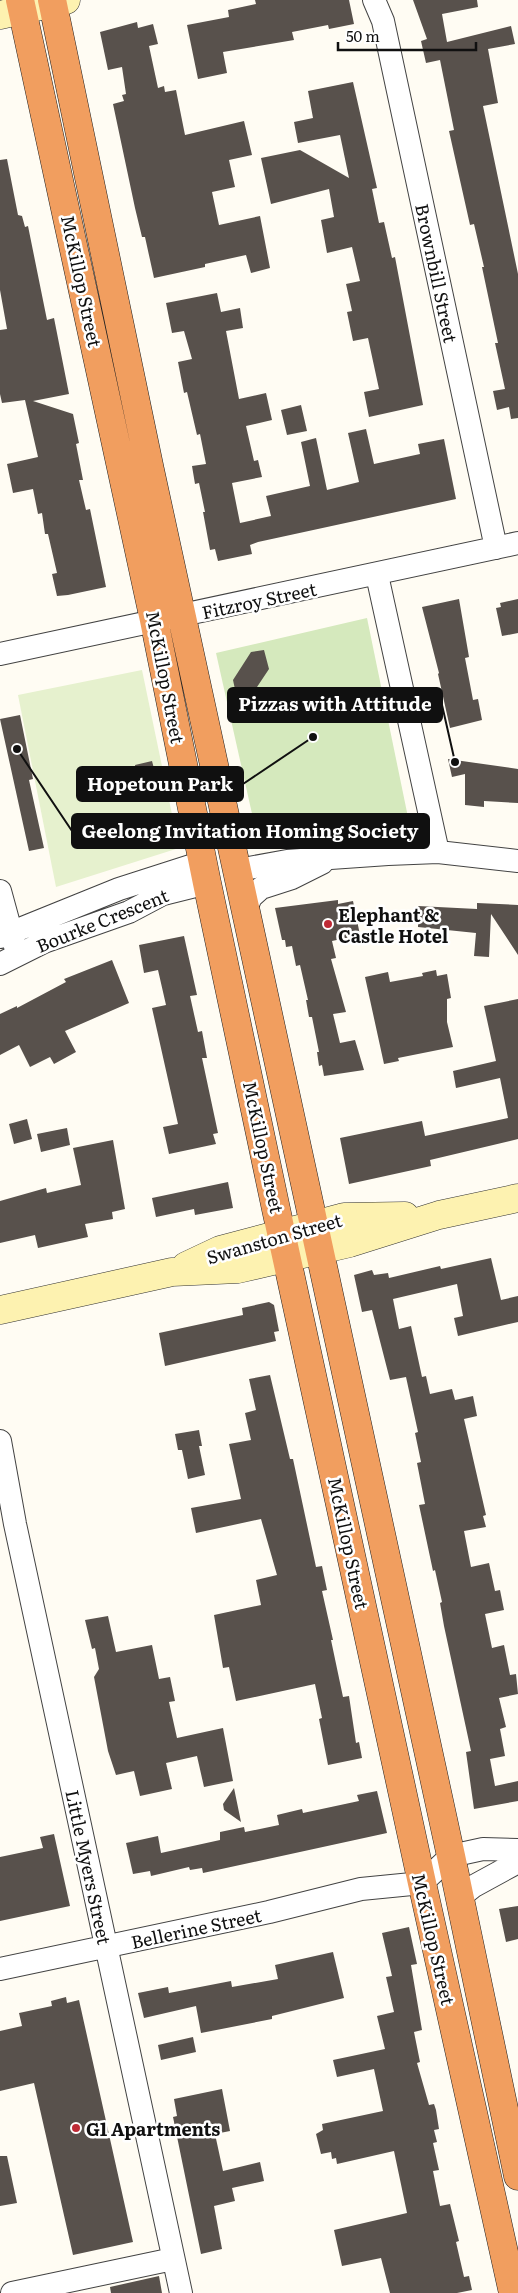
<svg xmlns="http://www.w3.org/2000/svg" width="518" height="2293" viewBox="0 0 518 2293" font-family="Literata,serif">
	<rect width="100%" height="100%" fill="#fffcf3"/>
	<path fill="#d5e9bd" d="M367,618L409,822L257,836L216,653Z"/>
	<path fill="#e6f1ce" d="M142,670L179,848L56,887L18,695Z"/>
	<path fill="#58514c" d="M255,0H349L354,24L329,29L328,25L292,32L294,40L223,52L227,73L198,79L187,25L229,17L228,10L256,4Z
		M413,0H477L478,7L442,14L447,42L511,26L515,44L488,49L498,103L483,106L518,274V418L511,419L509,407L497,410L493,391L505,389L495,343H498L482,267H484L474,224L470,225L449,131L454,130L440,60L426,63L421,41L427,39Z
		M137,22L138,28L153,24L158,44L149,46L158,88L164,86L165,92L176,90L185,135L244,121L252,155L229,160L235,187L212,192L219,225L260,216L270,268L251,273L246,255L205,264V267L154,278L145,237H142L135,208L113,104L124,101L122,95L126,94L122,67L108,70L100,32Z
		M353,82L377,188L372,189L379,223L384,222L392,258L395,257L423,405L369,417L364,392L379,389L368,338L353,341L347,312L352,311L346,284L360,281L352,247L327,253L321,220L334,217L329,189L271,204L261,158L300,150L349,178L340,135L298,143L294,122L313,118L308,91Z
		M7,159L18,215L22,216L25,227L28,226L47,320L54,318L69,394L33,401L73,414L79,443L76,444L83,480H79L86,510L90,509L106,587L68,595L57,596L52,574L57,573L48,534H45L42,513L38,514L33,489L13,493L7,464L38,457L25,400L2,403L0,394V330L7,329L0,290V160Z
		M217,293L221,312L240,308L243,328L226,331L239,399L266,393L272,420L246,426L254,461L258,460L262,477L232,483L240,523L271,516L266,496L310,486L301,442L316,438L327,490L359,482L348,433L366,429L374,464L420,454L418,444L444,439L456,499L258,542L250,545L252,554L218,561L215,549L210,550L203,512H205L199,483L195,484L192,466L206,464L200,434L197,435L187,392L184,393L178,362L192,359L184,331L172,333L166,303Z
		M301,405L307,431L287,435L281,410Z
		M459,599L469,657L465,658L473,700L478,699L482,720L450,728L438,674L439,673L422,607Z
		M518,599V633L502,636L496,608L501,607L500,603Z
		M264,650L269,669L255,690L236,694L233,680L251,652Z
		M20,715L33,779L29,780L44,848L29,851L0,719Z
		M448,759L518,769V803L484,801V807L465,805V774L452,777Z
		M152,761L157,780L139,786L135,765Z
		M338,900V904L353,901L360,935L332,941L336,958L331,959L346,1012L333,1014L340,1043L355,1040L364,1070L324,1076L322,1065L319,1066L317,1052H319L312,1017H309L306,1000H308L300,965L296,966L292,946L286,947L285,940H282L275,908Z
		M477,903L518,905V955L491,914L489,957L474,956L476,933L418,927V906L477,909Z
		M184,936L197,995L190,996L198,1032L202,1031L207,1058H202L218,1133L213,1134L216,1144L169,1154L163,1127L178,1124L152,1008L166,1005L158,970L144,973L139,945Z
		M112,960L129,1003L65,1031L76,1052L54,1064L50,1057L30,1067L19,1045L0,1055V1014L17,1006V1008L66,982L64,979Z
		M436,970L437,976L447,974L451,998L447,999V1022L453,1047L398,1058L399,1061L384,1064L365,977L388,972L390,982L423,976L422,973Z
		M518,999V1139L430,1160L431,1166L349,1184L340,1138L422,1121L425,1136L508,1118L500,1078L456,1088L453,1071L496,1061L484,1006Z
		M27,1119L32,1139L14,1144L9,1124Z
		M67,1128L70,1145L41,1152L37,1134Z
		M113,1140L125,1209L112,1212L113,1219L85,1224L88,1237L38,1248L35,1235L0,1243V1201L46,1188L47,1193L81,1185L73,1148Z
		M228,1182L233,1208L195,1215L194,1209L156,1217L152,1198Z
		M491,1258L501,1300L518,1296V1322L458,1336L454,1318L463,1316L457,1284L393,1299L399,1329L411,1326L422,1377L426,1376L430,1394L452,1389L455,1400L473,1396L477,1416L464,1419L486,1515L483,1516L486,1527L464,1531L471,1567L489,1563L495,1591L500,1590L504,1610L485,1614L492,1648L504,1645L510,1675L516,1674L518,1694L499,1698L506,1727L500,1729L505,1756L490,1759L495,1786L518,1781V1801L474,1809L466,1752L471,1751L444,1626L440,1603L442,1602L435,1570L433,1571L419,1505L425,1504L417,1463L421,1462L415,1433L418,1432L406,1377L390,1380L372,1310L362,1312L354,1275L372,1270L374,1275L388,1273L389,1278L440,1266L441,1269Z
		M269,1302L274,1305L279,1331L274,1332L276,1341L165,1366L159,1333L243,1315L242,1308Z
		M270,1375L290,1459H293L316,1567L322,1566L327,1590L322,1591L333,1640H331L343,1697L349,1696L356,1743L359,1742L362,1758L328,1765L319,1719L322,1718L315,1684L236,1701L229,1667L223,1668L214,1615L261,1605L256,1580L277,1575L261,1519L196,1533L191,1508L241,1499L229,1444L251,1440L245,1413L256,1410L249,1379Z
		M199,1430L202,1446H199L205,1475L188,1479L182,1450H178L175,1434Z
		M108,1616L116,1652L152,1645L159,1679L170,1677L175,1701L169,1702L177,1738L223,1728L233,1781L204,1787L197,1756L166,1763L172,1789L140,1796L134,1771L116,1775L108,1751L94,1677L99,1669L95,1648L92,1649L85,1620Z
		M234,1788L241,1822L224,1810L223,1804Z
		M377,1791L387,1833L203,1873L202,1868L190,1870L189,1867L151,1876L150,1871L133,1874L126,1843L158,1836L161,1853L220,1840V1832L244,1827L245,1832L279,1825L277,1815L302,1809L303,1813L359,1801L357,1795Z
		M54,1834L70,1906L0,1921V1857L43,1848L40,1837Z
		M518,1906V1939L506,1942L499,1909Z
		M409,1927L417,1964L411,1965L422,2030L414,2032L420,2062L417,2063L429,2105L434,2104L436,2110L439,2129L434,2130L437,2142L433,2143L439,2170L433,2171L440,2206L450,2204L459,2241L456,2242L464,2277L469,2276L472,2290L457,2293H390L381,2258L342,2266L334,2230L407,2213L394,2151L337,2164L336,2158L332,2159L331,2152L321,2154L316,2134L323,2130L322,2124L383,2111L374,2069L337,2077L333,2060L385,2049L377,2016L394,2012L386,1977L392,1976L382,1933Z
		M333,1952L344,1998L272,2016V2019L201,2033L196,2006L144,2018L138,1993L168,1987L169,1993L231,1981L232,1987L278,1979L275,1965Z
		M66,1997L67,2003L79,2000L133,2242L73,2255L34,2083L0,2091V2031L22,2026L19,2013L52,2006L51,2001Z
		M193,2037L196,2052L161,2060L158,2045Z
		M222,2089L230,2131L215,2134L223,2171L260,2162L264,2181L232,2188L235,2201L214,2206L222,2249L201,2254L173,2117L177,2116L174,2099Z
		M0,2156H7L17,2203L0,2206Z
		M159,2276L162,2293H111L110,2287Z"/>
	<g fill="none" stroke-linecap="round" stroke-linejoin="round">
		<defs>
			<path id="street" d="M374,0L383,21L395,77L496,548
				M377,575L438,852
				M0,654L518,543
				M238,870L287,861L388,854L438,852L518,861
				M0,891L15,946
				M246,909L251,897L261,888L292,878L322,863
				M0,937L119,889L203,862
				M0,964L44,942L129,912L163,894L207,883
				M0,1441L15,1524L181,2293
				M459,1898L474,1886L518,1862
				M0,1969L269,1912L361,1889L422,1883L451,1856L483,1849L518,1850
				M12,2293L173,2259"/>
			<path id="secondary" d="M0,15L66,0
				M186,1266L220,1250L344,1217L405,1216
				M0,1310L172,1272L238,1269L350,1243L439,1215L518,1198"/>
			<path id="highway" d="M20,0L154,620L207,883L276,1209L422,1883L513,2293
				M52,0L150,470L451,1856L518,2176"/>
		</defs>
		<use href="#street" stroke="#434343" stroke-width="24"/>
		<use href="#secondary" stroke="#323232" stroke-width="29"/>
		<use href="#highway" stroke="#212121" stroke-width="29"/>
		<use href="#street" stroke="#fff" stroke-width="22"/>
		<use href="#secondary" stroke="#fdf2b0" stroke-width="28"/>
		<use href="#highway" stroke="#f19e5f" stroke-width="28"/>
	</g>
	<g fill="#be2a35" stroke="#fff" stroke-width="2">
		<circle cx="328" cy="924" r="5"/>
		<circle cx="76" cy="2128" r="5"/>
	</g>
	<g text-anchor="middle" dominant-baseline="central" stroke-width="5" stroke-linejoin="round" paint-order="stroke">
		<g font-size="18" fill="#101010" stroke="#fff">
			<text transform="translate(437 273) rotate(78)">Brownbill Street</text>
			<text transform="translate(82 281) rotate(78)">McKillop Street</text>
			<text transform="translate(259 600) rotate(-12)">Fitzroy Street</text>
			<text transform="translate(166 677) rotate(79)">McKillop Street</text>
			<text transform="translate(102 920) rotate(-22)">Bourke Crescent</text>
			<text transform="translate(264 1147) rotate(78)">McKillop Street</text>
			<text transform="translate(274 1238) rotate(-16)">Swanston Street</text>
			<text transform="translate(349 1543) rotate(78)">McKillop Street</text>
			<text transform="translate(89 1867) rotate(78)">Little Myers Street</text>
			<text transform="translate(196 1928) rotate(-12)">Bellerine Street</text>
			<text transform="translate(434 1939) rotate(77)">McKillop Street</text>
		</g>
		<g font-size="18" font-weight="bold" fill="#101010" stroke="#fff" text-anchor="start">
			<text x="338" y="914">Elephant &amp;<tspan x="338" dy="21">Castle Hotel</tspan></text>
			<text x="86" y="2128">G1 Apartments</text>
		</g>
	</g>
	<path fill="none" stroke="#101010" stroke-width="2" d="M455 762L442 705M313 737L243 784M17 749L72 831"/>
	<g fill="#101010" stroke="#fff" stroke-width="2">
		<circle cx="455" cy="762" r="5"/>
		<circle cx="313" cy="737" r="5"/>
		<circle cx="17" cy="749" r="5"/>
	</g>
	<g fill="#101010" stroke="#101010" stroke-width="2">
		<rect x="228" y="688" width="214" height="34" rx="5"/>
		<rect x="77" y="767" width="166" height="34" rx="5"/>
		<rect x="72" y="814" width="357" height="34" rx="5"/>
	</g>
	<g font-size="19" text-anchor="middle" font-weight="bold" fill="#fff">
		<text x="335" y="711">Pizzas with Attitude</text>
		<text x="160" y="791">Hopetoun Park</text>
		<text x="250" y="838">Geelong Invitation Homing Society</text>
	</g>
	<path d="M338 42v8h138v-8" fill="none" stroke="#101010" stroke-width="2.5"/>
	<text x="346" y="42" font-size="15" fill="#101010" stroke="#ffffff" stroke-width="4" paint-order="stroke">50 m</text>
</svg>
